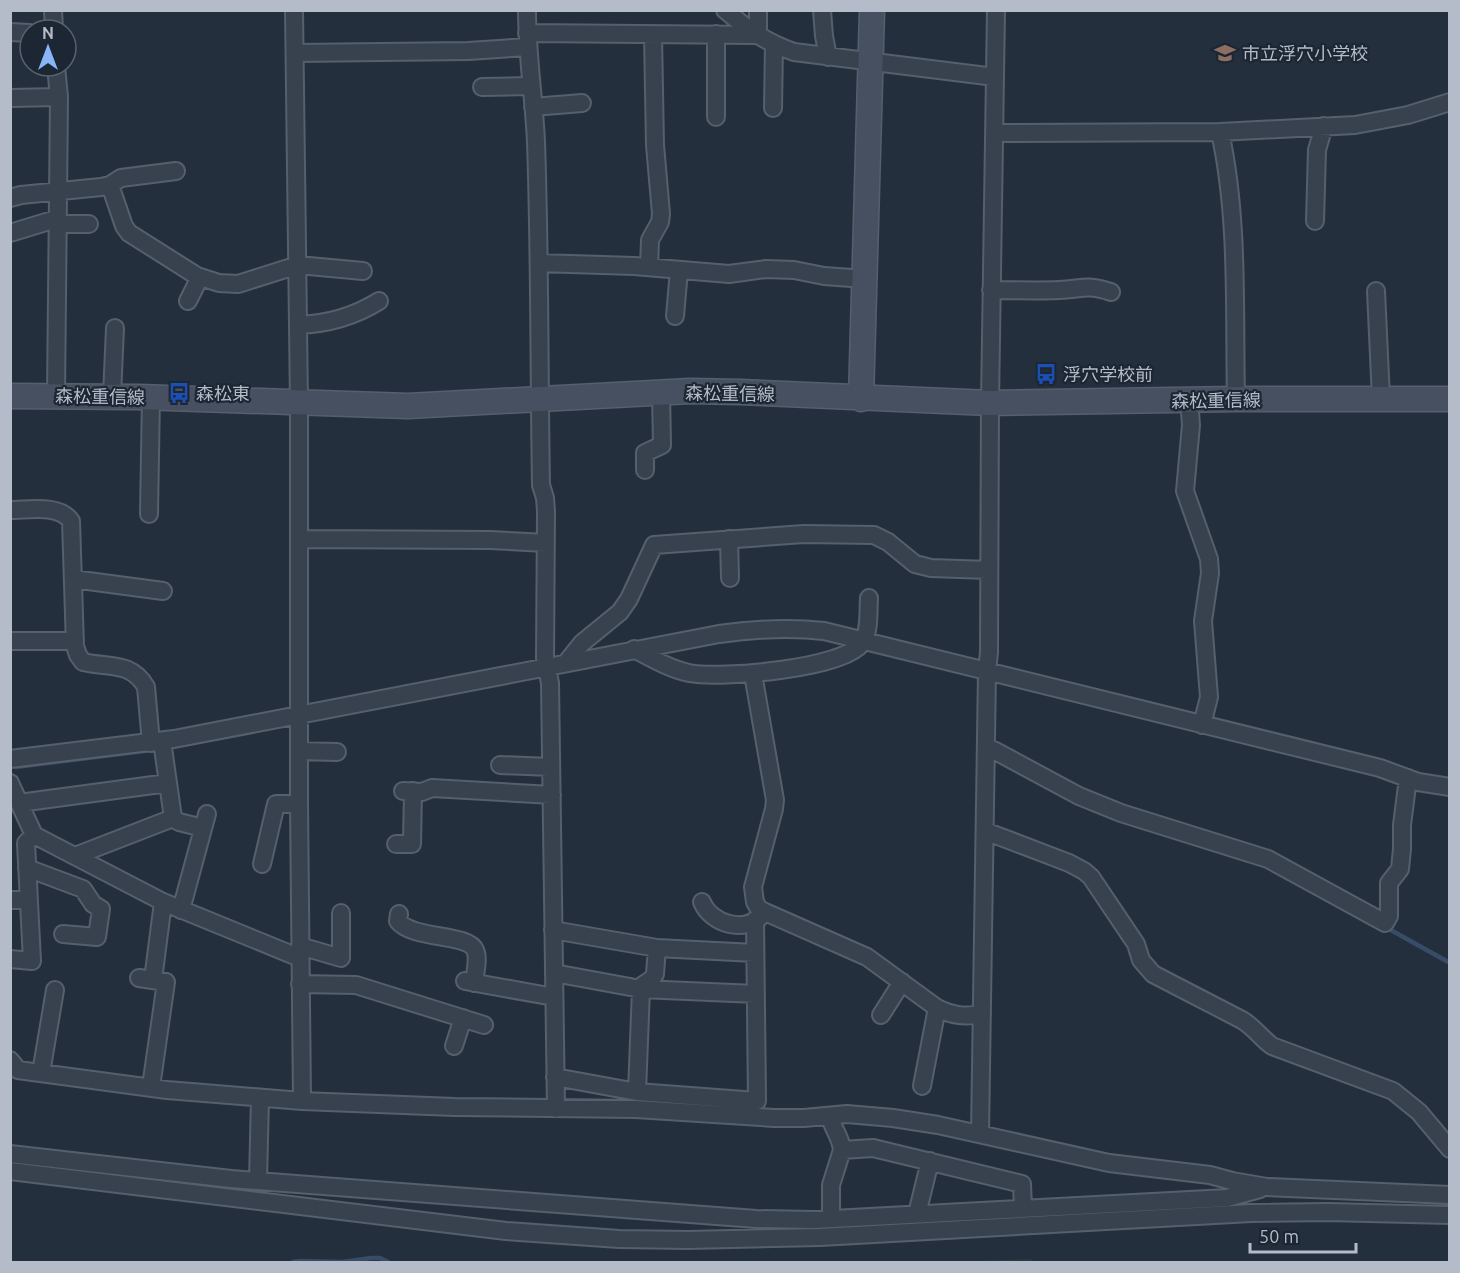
<svg xmlns="http://www.w3.org/2000/svg" width="1460" height="1273" viewBox="0 0 1460 1273" font-family="Ubuntu,'Noto Sans JP',sans-serif">
	<rect width="100%" height="100%" fill="#242f3e"/>
	<path fill="#263c3f" d="M1032,1259V1262H951Z"/>
	<g fill="none" stroke-linecap="round" stroke-linejoin="round">
		<path stroke="#394c67" stroke-width="4.5" d="M16,767L152,750
			M1389,929L1450,963
			M293,1262L300,1261L343,1262L371,1258H380L388,1262"/>
		<defs>
			<path id="street" d="M53,10L54,30
				M294,10L299,404V804L302,1101
				M527,10C527,55 534,98 536,142C540,256 539,371 541,485L545,498L546,511L545,658L550,683L556,1109
				M725,10C747,29 767,43 794,52L995,77
				M822,10L824,36L828,57
				M10,32L30,33
				M527,33L755,35L758,29V10
				M296,53L468,51L527,47
				M482,87L531,86
				M10,98L59,97
				M533,107L582,103
				M773,108L774,45
				M716,117V34
				M1220,132C1239,219 1234,310 1236,399
				M994,133L1220,132L1355,125L1408,115L1450,102
				M110,185L124,226L129,233L197,276L219,283L238,284L298,265L363,271
				M10,198L21,195L101,187L110,185L121,178L176,171
				M1315,221L1317,150L1324,126
				M56,224H89
				M10,233L56,219
				M539,263L634,266L729,274L766,269L794,270L824,276L865,279
				M649,267L650,240L660,222L661,214L655,145L653,34
				M991,290C1014,290 1037,291 1059,290C1083,289 1087,284 1111,292
				M1376,291L1381,399
				M188,301L200,277
				M675,316L679,270
				M298,325C327,324 355,316 379,301
				M56,395L59,97L56,66
				M112,396L115,328
				M1189,400L1191,425L1185,491L1209,559L1210,573L1203,621L1209,697L1202,725
				M645,470V453L662,445L661,393
				M10,510C30,510 59,504 71,521L75,646L78,655L83,662C109,668 131,661 146,687L151,743
				M149,514L151,397
				M299,539L490,540L546,543
				M729,539L730,578
				M73,579L163,591
				M10,641H75
				M634,649C651,658 670,669 689,673C721,679 843,669 862,643C870,632 868,612 869,598
				M566,663L582,643L620,612L629,599L654,545L804,534L874,535L888,542L915,564L931,568L989,570
				M753,674L775,800L774,809L753,887L755,902L759,909L765,912L867,957L937,1008C953,1016 965,1017 982,1014
				M986,746L1079,796L1121,813L1268,859L1385,923L1389,916V883L1400,869L1402,849V825L1408,778
				M299,751L337,752
				M10,759L174,739L719,634C755,629 789,627 824,631L1380,768L1418,782L1450,787
				M500,765L551,767
				M10,783L34,835L163,902L300,958
				M403,791L422,792L432,788L552,795
				M19,803L168,783
				M173,818L179,822L203,828
				M985,831L1069,863L1084,871L1091,877L1136,944L1141,960L1153,974L1242,1020C1254,1027 1261,1038 1272,1046L1393,1091L1419,1112L1450,1149
				M396,844H412L413,791
				M75,856L173,818L162,741
				M262,864L276,804H299
				M27,868L83,889L93,904L101,909L97,937L63,934
				M10,900H28
				M702,902C711,924 745,934 762,915
				M181,910L207,814
				M399,914L398,921C413,940 468,933 475,950C479,958 475,973 474,983
				M553,930L657,948L755,953
				M300,946L341,958V913
				M10,959L32,961L26,843L34,835
				M554,973L641,989L637,1092
				M139,978L166,982L151,1087
				M153,980L163,902
				M465,981L554,997
				M300,984L356,985L484,1025
				M641,989L756,994
				M641,989L643,985L652,979L655,974L657,948
				M881,1015L902,982
				M454,1046L463,1018
				M10,1060L18,1070L167,1090L302,1101L454,1107L636,1109L774,1118H804L847,1114L893,1118L938,1125L1109,1163L1210,1175L1232,1181L1267,1187L1450,1195
				M41,1073L55,990
				M555,1077L637,1092L757,1101L755,920
				M922,1086L937,1008
				M830,1116C832,1128 841,1137 842,1150L873,1148L1022,1184L1023,1208
				M980,1134L987,672L989,652L990,403L996,10
				M10,1154L231,1179L756,1219L814,1220L1227,1198L1260,1189
				M10,1171L506,1231L619,1239L688,1240L820,1237L1251,1213L1328,1212L1450,1215
				M258,1180L260,1098
				M917,1214L930,1161
				M831,1219V1185L842,1150"/>
			<path id="secondary" d="M10,396L139,397L408,406L690,391L740,392L990,403L1236,399H1450
				M861,399L872,10"/>
		</defs>
		<use href="#street" stroke="#565f6c" stroke-width="20"/>
		<use href="#secondary" stroke="#565f6c" stroke-width="27"/>
		<use href="#street" stroke="#38414e" stroke-width="16"/>
		<use href="#secondary" stroke="#465061" stroke-width="24"/>
	</g>
	<defs>
		<symbol id="school-bare" viewBox="-9 -9 18 18"><path d="M0-5L7-2L0 1L-7-2ZM-4 1L0 2.5L4 1V4Q0 6-4 4Z" fill="#8d6e63" stroke="#1d2633" stroke-width="2.5" paint-order="stroke"/></symbol>
		<symbol id="bus-bare" viewBox="-9 -9 18 18"><path d="M-5-6H5V4H4V6H2V4H-2V6H-4V4H-5ZM-3.5-4V0h7V-4ZM-3.5 1.2v1.5H-2V1.2ZM2 1.2v1.5H3.5V1.2Z" fill="#1a4fb4" stroke="#1d2633" stroke-width="2.5" paint-order="stroke"/></symbol>
	</defs>
	<g fill-rule="evenodd">
		<use href="#school-bare" x="1210" y="38" width="30" height="30"/>
		<use href="#bus-bare" x="1031" y="359" width="30" height="30"/>
		<use href="#bus-bare" x="164" y="378" width="30" height="30"/>
	</g>
	<g text-anchor="middle" dominant-baseline="central" stroke-width="4.5" stroke-linejoin="round" paint-order="stroke">
		<g font-size="18" fill="#b4bcc9" stroke="#1d2633" text-anchor="start">
			<text x="1242" y="53">市立浮穴小学校</text>
			<text x="1063" y="374">浮穴学校前</text>
			<text x="196" y="393">森松東</text>
		</g>
		<g font-size="18" fill="#b4bcc9" stroke="#1d2633">
			<text transform="translate(730 393) rotate(1)">森松重信線</text>
			<text transform="translate(100 396) rotate(1)">森松重信線</text>
			<text transform="translate(1216 400) rotate(-1)">森松重信線</text>
		</g>
	</g>
	<rect width="1460" height="1273" fill="none" stroke="#b4bcc9" stroke-width="24"/>
	<g transform="translate(48 48)"><circle r="28" fill="#1d2633" stroke="#59626f" stroke-width="1.5"/>
	<path d="M0-4.5L10 22L0 15L-10 22Z" fill="#8ab4f8"/>
	<text y="-9" font-size="16" font-weight="bold" text-anchor="middle" fill="#b4bcc9">N</text>
	</g>
	<path d="M1250 1243v9h106v-9" fill="none" stroke="#b4bcc9" stroke-width="3"/>
	<text x="1259" y="1243" font-size="18" fill="#b4bcc9" stroke="#1d2633" stroke-width="4.5" paint-order="stroke">50 m</text>
</svg>
